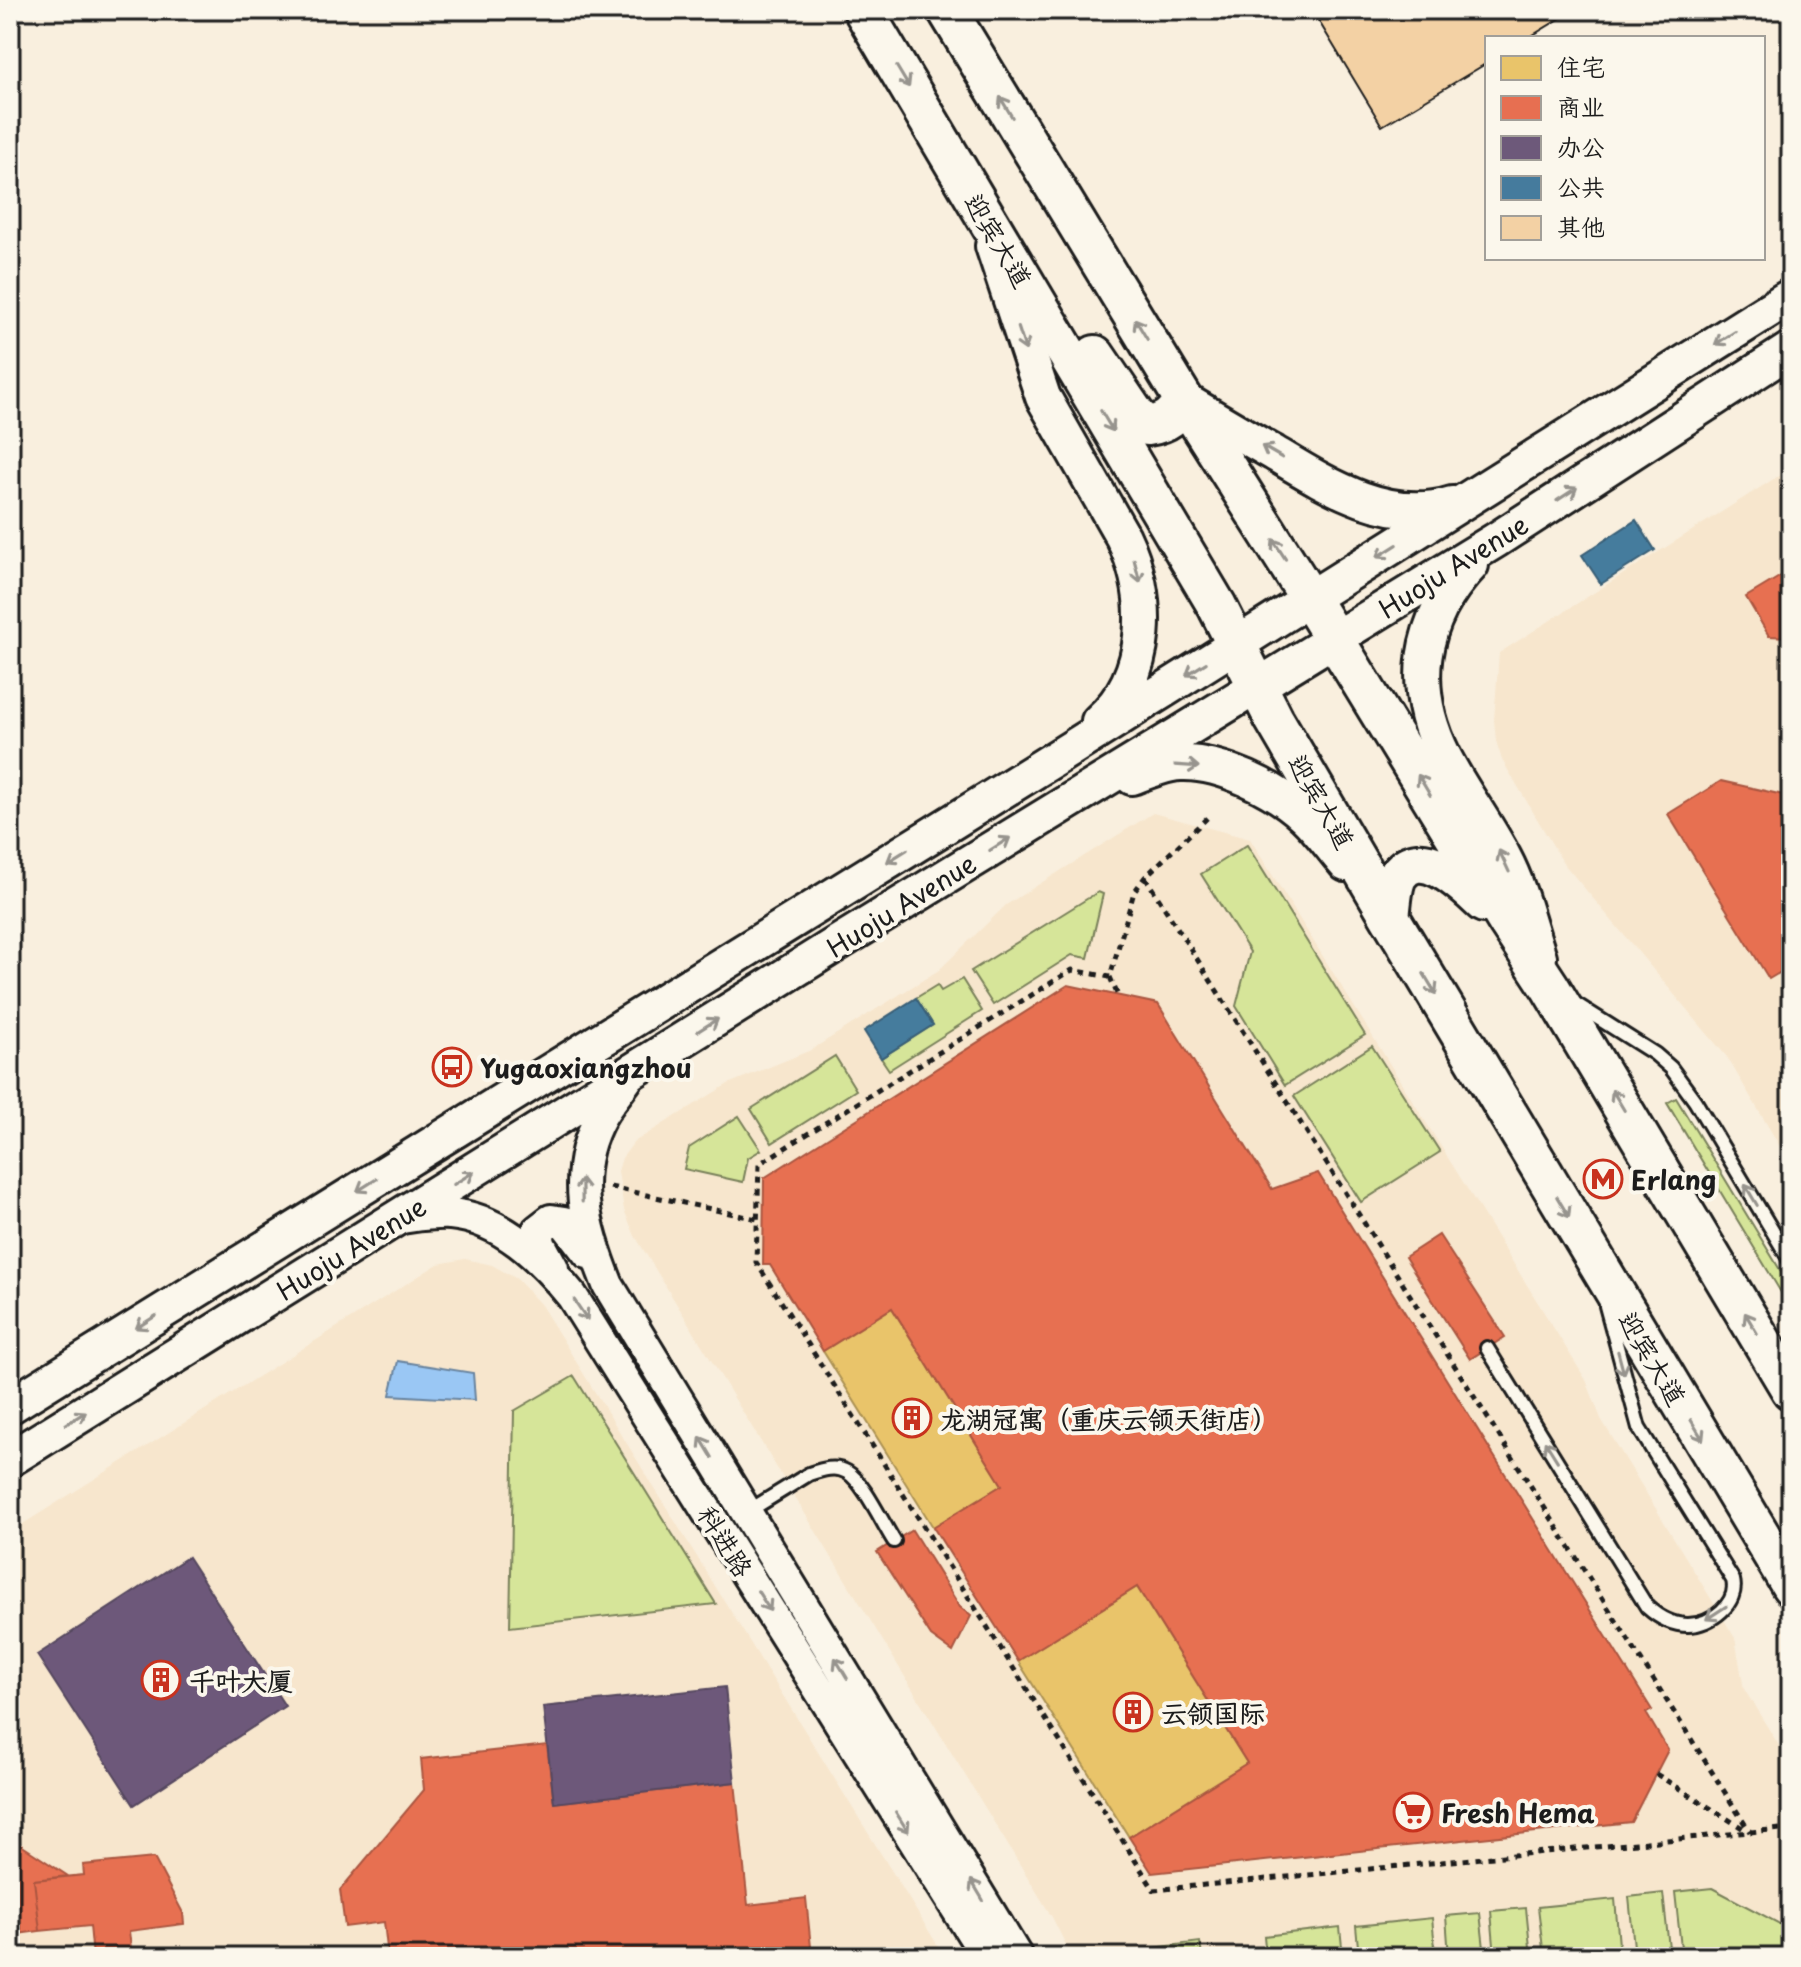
<svg xmlns="http://www.w3.org/2000/svg" width="1801" height="1967" viewBox="0 0 1801 1967" font-family="'Playpen Sans','LXGW WenKai TC',sans-serif">
	<rect width="100%" height="100%" fill="#f9efde"/>
	<filter id="ink" filterUnits="userSpaceOnUse"><feTurbulence type="fractalNoise" baseFrequency=".0125" numOctaves="2"/><feDisplacementMap in="SourceGraphic" scale="16" xChannelSelector="R" yChannelSelector="G"/><feConvolveMatrix kernelMatrix="1 2 1 2 8 2 1 2 1" color-interpolation-filters="sRGB"/></filter>
	<g filter="url(#ink)">
		<path fill="#f7e6cd" d="M1791,468V1165L1727,1057L1564,864L1502,760L1496,741L1494,720L1499,653Z
			M1153,813L1250,839L1586,1380L1601,1419L1735,1638L1744,1689L1791,1765V1957H1072L1052,1917L635,1236L624,1210L618,1171L622,1158L634,1142L728,1084L811,1050L939,970L1006,905Z
			M465,1259L492,1265L517,1279L541,1305L945,1957H10V1532L438,1264Z"/>
		<path fill="#d6e599" stroke="#79805a" stroke-width="2" d="M1247,845L1365,1035L1285,1085L1236,1006L1250,952L1201,874Z
			M1098,892L1103,894L1088,958L1072,955L993,1005L971,971Z
			M962,979L982,1011L889,1070L881,1058L933,1025L916,998L937,985L941,991Z
			M1372,1046L1440,1152L1361,1202L1294,1096Z
			M835,1056L856,1090L772,1143L751,1109Z
			M1676,1098L1791,1288V1309L1667,1103Z
			M739,1116L761,1150L748,1158L743,1182L684,1169L689,1148Z
			M574,1376L716,1604L510,1627L514,1411Z
			M1712,1888L1791,1930V1955L1682,1957L1675,1892Z
			M1663,1893L1670,1957H1635L1629,1897Z
			M1615,1899L1620,1957H1544L1538,1907Z
			M1526,1908L1531,1957H1495L1491,1911Z
			M1480,1913L1485,1957H1449L1446,1916Z
			M1432,1918L1436,1957H1359L1356,1926Z
			M1340,1927L1343,1957H1266L1264,1936Z
			M1200,1942L1202,1957H1144L1143,1949Z"/>
		<path fill="#9ac7f4" stroke="#68839e" stroke-width="2" d="M398,1361L473,1373L475,1400L390,1395Z"/>
		<path fill="#e9c46a" stroke="#ac9253" stroke-width="2" d="M892,1308L1002,1485L933,1527L823,1351Z
			M1137,1587L1247,1763L1129,1837L1018,1661Z"/>
		<path fill="#e76f51" stroke="#aa5641" stroke-width="2" d="M1791,570V637L1769,636L1746,597Z
			M1721,781L1783,795L1791,807V966L1769,979L1668,814Z
			M1068,985L1158,1004L1272,1189L1318,1173L1652,1710L1646,1713L1668,1750L1631,1822L1152,1873L1129,1837L1247,1763L1137,1587L1018,1661L933,1527L1002,1485L892,1308L823,1351L770,1265H763L764,1178Z
			M1439,1235L1505,1337L1470,1359L1405,1257Z
			M912,1530L960,1607L971,1616L953,1652L931,1636L877,1552Z
			M547,1745L554,1803L735,1782L748,1905L806,1898L812,1957H388L384,1922L345,1927L340,1890L424,1790L421,1759Z
			M21,1845L68,1876L34,1880L40,1931L10,1935V1846Z
			M154,1858L183,1913L184,1924L129,1931L132,1957H93L90,1926L40,1931L34,1880L84,1875L83,1865Z"/>
		<path fill="#6d597a" stroke="#55475e" stroke-width="2" d="M188,1557L285,1706L134,1805L37,1655Z
			M725,1687L735,1782L554,1803L543,1707Z"/>
		<path fill="#457b9d" stroke="#395e76" stroke-width="2" d="M1636,520L1655,550L1601,584L1582,555Z
			M916,998L933,1025L881,1058L864,1031Z"/>
		<path fill="#f3d1a4" stroke="#1c1c1c" stroke-width="2" d="M1312,10H1574L1528,38H1487V63L1382,126Z"/>
		<g fill="none" stroke-linecap="round" stroke-linejoin="round">
			<defs>
				<path id="service" d="M1571,1001L1655,1054L1671,1068L1695,1101L1791,1262
					M1487,1348L1647,1607C1658,1617 1672,1625 1688,1625C1711,1625 1739,1603 1733,1580L1639,1428L1606,1306
					M747,1512L809,1474C821,1470 835,1465 847,1472C863,1481 883,1524 894,1541"/>
				<path id="tertiary" d="M630,1075C621,1089 609,1102 601,1116C569,1174 585,1228 608,1285L1017,1957
					M400,1218C416,1216 433,1213 450,1214C501,1218 542,1259 572,1296L987,1957
					M553,1268L540,1244L538,1230L551,1220L564,1222L588,1253"/>
				<path id="secondary" d="M993,246L1043,397L1123,537C1151,595 1152,675 1099,721
					M1184,400C1214,418 1244,436 1274,453C1327,485 1388,524 1452,504
					M1471,565C1418,621 1409,688 1444,757C1462,792 1486,823 1504,858C1520,888 1528,924 1539,957
					M1132,777C1147,771 1164,764 1180,763C1220,761 1277,789 1305,816C1320,830 1332,848 1346,864
					M10,1406L1059,756L1791,296
					M10,1459L838,943L1496,540L1791,349"/>
				<path id="trunk" d="M863,10L1217,606L1274,719L1390,917L1791,1586
					M947,10L1184,400L1310,599L1508,923L1550,987L1791,1390
					M1095,355L1137,417L1148,426C1167,423 1174,417 1184,400
					M1390,917C1392,904 1392,884 1399,874C1423,842 1466,887 1484,903"/>
			</defs>
			<use href="#service" stroke="#1c1c1c" stroke-width="18"/>
			<use href="#tertiary" stroke="#1c1c1c" stroke-width="36"/>
			<use href="#secondary" stroke="#1c1c1c" stroke-width="40"/>
			<use href="#trunk" stroke="#1c1c1c" stroke-width="44"/>
			<path stroke="#1c1c1c" stroke-width="5" stroke-dasharray="6 6" stroke-linecap="butt" d="M1207,818L1145,877L1134,892L1110,977L1072,970L759,1164L756,1262L1154,1890L1791,1828
				M1145,877L1750,1832
				M1110,977L1118,996
				M610,1187L757,1219
				M1656,1774L1747,1831"/>
			<use href="#service" stroke="#fbf7ec" stroke-width="12"/>
			<use href="#tertiary" stroke="#fbf7ec" stroke-width="30"/>
			<use href="#secondary" stroke="#fbf7ec" stroke-width="34"/>
			<use href="#trunk" stroke="#fbf7ec" stroke-width="38"/>
		</g>
		<defs><path id="oneway-shaft" d="M-6 0H5M1.5-3L5.5 0L1.5 3" fill="none" stroke-width="1.6" stroke-linecap="round" stroke-linejoin="round" transform="scale(2)"/></defs>
		<g stroke="#97948e">
			<use href="#oneway-shaft" transform="translate(903 77) rotate(59)"/>
			<use href="#oneway-shaft" transform="translate(1006 107) rotate(-121)"/>
			<use href="#oneway-shaft" transform="translate(1141 329) rotate(-121)"/>
			<use href="#oneway-shaft" transform="translate(1725 338) rotate(148)"/>
			<use href="#oneway-shaft" transform="translate(1022 339) rotate(72)"/>
			<use href="#oneway-shaft" transform="translate(1107 421) rotate(59)"/>
			<use href="#oneway-shaft" transform="translate(1272 452) rotate(-150)"/>
			<use href="#oneway-shaft" transform="translate(1567 494) rotate(-33)"/>
			<use href="#oneway-shaft" transform="translate(1279 549) rotate(-123)"/>
			<use href="#oneway-shaft" transform="translate(1387 551) rotate(148)"/>
			<use href="#oneway-shaft" transform="translate(1137 571) rotate(76)"/>
			<use href="#oneway-shaft" transform="translate(1196 669) rotate(148)"/>
			<use href="#oneway-shaft" transform="translate(1187 766) rotate(4)"/>
			<use href="#oneway-shaft" transform="translate(1424 785) rotate(-121)"/>
			<use href="#oneway-shaft" transform="translate(1000 844) rotate(-32)"/>
			<use href="#oneway-shaft" transform="translate(897 856) rotate(148)"/>
			<use href="#oneway-shaft" transform="translate(1504 861) rotate(-115)"/>
			<use href="#oneway-shaft" transform="translate(1430 984) rotate(59)"/>
			<use href="#oneway-shaft" transform="translate(708 1025) rotate(-32)"/>
			<use href="#oneway-shaft" transform="translate(1618 1100) rotate(-121)"/>
			<use href="#oneway-shaft" transform="translate(464 1178) rotate(-32)"/>
			<use href="#oneway-shaft" transform="translate(367 1185) rotate(148)"/>
			<use href="#oneway-shaft" transform="translate(582 1190) rotate(-91)"/>
			<use href="#oneway-shaft" transform="translate(1751 1195) rotate(-121)"/>
			<use href="#oneway-shaft" transform="translate(1563 1207) rotate(59)"/>
			<use href="#oneway-shaft" transform="translate(581 1310) rotate(56)"/>
			<use href="#oneway-shaft" transform="translate(146 1322) rotate(148)"/>
			<use href="#oneway-shaft" transform="translate(1751 1323) rotate(-121)"/>
			<use href="#oneway-shaft" transform="translate(1621 1363) rotate(75)"/>
			<use href="#oneway-shaft" transform="translate(76 1418) rotate(-32)"/>
			<use href="#oneway-shaft" transform="translate(1697 1430) rotate(59)"/>
			<use href="#oneway-shaft" transform="translate(706 1447) rotate(-121)"/>
			<use href="#oneway-shaft" transform="translate(1551 1451) rotate(-122)"/>
			<use href="#oneway-shaft" transform="translate(764 1601) rotate(58)"/>
			<use href="#oneway-shaft" transform="translate(1716 1613) rotate(147)"/>
			<use href="#oneway-shaft" transform="translate(841 1668) rotate(-121)"/>
			<use href="#oneway-shaft" transform="translate(902 1822) rotate(58)"/>
			<use href="#oneway-shaft" transform="translate(977 1890) rotate(-121)"/>
		</g>
	</g>
	<defs>
		<symbol id="bus-ring" viewBox="-11 -11 22 22"><circle r="9.5" fill="#fbf7ec" stroke="#c8321e" stroke-width="1.5"/><path d="M-5-6H5V4H4V6H2V4H-2V6H-4V4H-5ZM-3.5-4V0h7V-4ZM-3.5 1.2v1.5H-2V1.2ZM2 1.2v1.5H3.5V1.2Z" fill="#c8321e"/></symbol>
		<symbol id="metro-ring" viewBox="-11 -11 22 22"><circle r="9.5" fill="#fbf7ec" stroke="#c8321e" stroke-width="1.5"/><path d="M-5.5 5V-5H-3L0 0L3-5H5.5V5H3V-.5L0 4L-3-.5V5Z" fill="#c8321e"/></symbol>
		<symbol id="building-ring" viewBox="-11 -11 22 22"><circle r="9.5" fill="#fbf7ec" stroke="#c8321e" stroke-width="1.5"/><path d="M-4-6H4V6H1V3H-1V6H-4ZM-2.5-4.3h1.7v1.8h-1.7ZM.8-4.3h1.7v1.8H.8ZM-2.5-1h1.7V.8h-1.7ZM.8-1h1.7V.8H.8Z" fill="#c8321e"/></symbol>
		<symbol id="supermarket-ring" viewBox="-11 -11 22 22"><circle r="9.5" fill="#fbf7ec" stroke="#c8321e" stroke-width="1.5"/><path d="M-6-5.5h2.5l.6 2H6L4.5 2H-2.5L-4.4-4H-6ZM-1.5 3.2a1.3 1.3 0 1 0 .1 0ZM3 3.2a1.3 1.3 0 1 0 .1 0Z" fill="#c8321e"/></symbol>
	</defs>
	<g fill-rule="evenodd">
		<use href="#bus-ring" x="430" y="1045" width="44" height="44"/>
		<use href="#metro-ring" x="1581" y="1157" width="44" height="44"/>
		<use href="#building-ring" x="890" y="1396" width="44" height="44"/>
		<use href="#building-ring" x="139" y="1658" width="44" height="44"/>
		<use href="#building-ring" x="1111" y="1690" width="44" height="44"/>
		<use href="#supermarket-ring" x="1391" y="1790" width="44" height="44"/>
	</g>
	<g text-anchor="middle" dominant-baseline="central" stroke-width="8" stroke-linejoin="round" paint-order="stroke">
		<g font-size="26" fill="#1c1c1c" stroke="#fbf7ec">
			<text transform="translate(999 240) rotate(59)">迎宾大道</text>
			<text transform="translate(1453 566) rotate(-32)">Huoju Avenue</text>
			<text transform="translate(1322 801) rotate(60)">迎宾大道</text>
			<text transform="translate(901 905) rotate(-32)">Huoju Avenue</text>
			<text transform="translate(351 1248) rotate(-32)">Huoju Avenue</text>
			<text transform="translate(1653 1358) rotate(59)">迎宾大道</text>
			<text transform="translate(726 1541) rotate(58)">科进路</text>
		</g>
		<g font-size="26" font-weight="bold" fill="#1c1c1c" stroke="#fbf7ec" text-anchor="start">
			<text x="480" y="1067">Yugaoxiangzhou</text>
			<text x="1631" y="1179">Erlang</text>
			<text x="940" y="1418">龙湖冠寓（重庆云领天街店）</text>
			<text x="189" y="1680">千叶大厦</text>
			<text x="1161" y="1712">云领国际</text>
			<text x="1441" y="1812">Fresh Hema</text>
		</g>
	</g>
	<rect width="1801" height="1967" fill="none" stroke="#fbf7ec" stroke-width="40"/>
	<rect x="20" y="20" width="1761" height="1927" fill="none" stroke="#1c1c1c" stroke-width="3" filter="url(#ink)"/>
	<rect x="1485" y="36" width="280" height="224" fill="#fbf7ec" stroke="#a29f99" stroke-width="2"/>
	<rect x="1501" y="56" width="40" height="24" fill="#e9c46a" stroke="#a29f99" stroke-width="2"/>
	<text x="1557" y="76" font-size="24" fill="#1c1c1c">住宅</text>
	<rect x="1501" y="96" width="40" height="24" fill="#e76f51" stroke="#a29f99" stroke-width="2"/>
	<text x="1557" y="116" font-size="24" fill="#1c1c1c">商业</text>
	<rect x="1501" y="136" width="40" height="24" fill="#6d597a" stroke="#a29f99" stroke-width="2"/>
	<text x="1557" y="156" font-size="24" fill="#1c1c1c">办公</text>
	<rect x="1501" y="176" width="40" height="24" fill="#457b9d" stroke="#a29f99" stroke-width="2"/>
	<text x="1557" y="196" font-size="24" fill="#1c1c1c">公共</text>
	<rect x="1501" y="216" width="40" height="24" fill="#f3d1a4" stroke="#a29f99" stroke-width="2"/>
	<text x="1557" y="236" font-size="24" fill="#1c1c1c">其他</text>
</svg>
